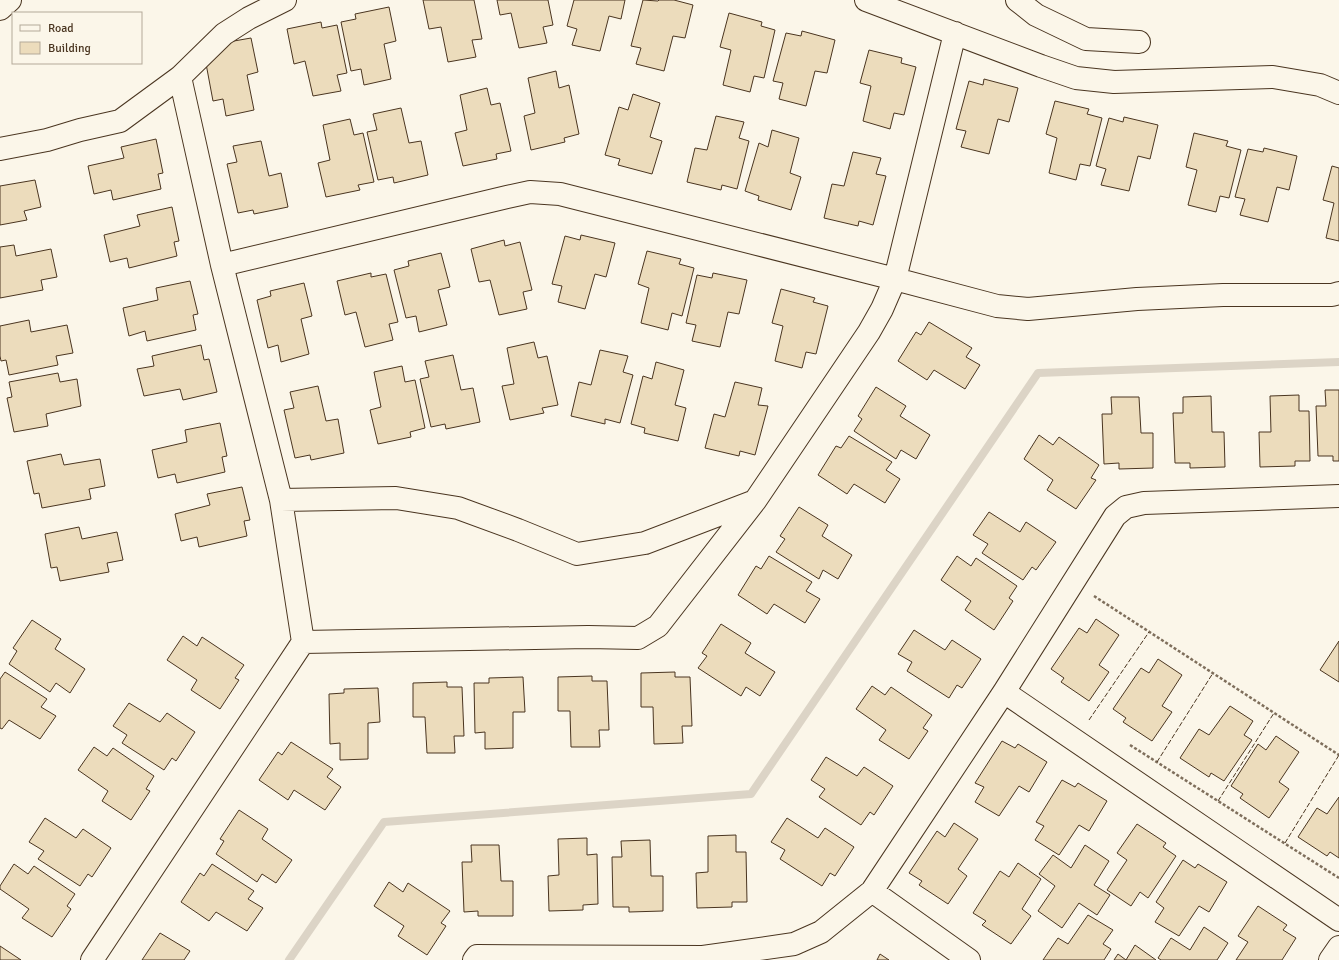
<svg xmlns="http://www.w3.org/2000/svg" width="1339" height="960" viewBox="0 0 1339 960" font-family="Signika,sans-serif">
	<rect width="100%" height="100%" fill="#fbf6e9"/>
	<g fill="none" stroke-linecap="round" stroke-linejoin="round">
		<path stroke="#dcd4c6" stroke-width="8" d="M289,960L384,822L751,794L1038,373L1339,362"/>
	</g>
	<path fill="#ecdcbc" stroke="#4a3520" d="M423,0H474L482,39L472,40L476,57L448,62L441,27L429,29Z
		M497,0H548L553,25L543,27L547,43L519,48L511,13L500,15Z
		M574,0H625L621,19L609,16L600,51L572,45L577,29L567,26Z
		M643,0L658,1L659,0H674L693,5L685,38L673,36L664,71L636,64L641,48L631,46Z
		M389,7L396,41L384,44L391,79L364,85L361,69L351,71L341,22L356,19L355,14Z
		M729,13L762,22L761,26L775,30L764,78L754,76L750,92L723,85L731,50L720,47Z
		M321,22L322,28L337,25L347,73L337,75L341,91L313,96L305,61L294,64L287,29Z
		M802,31L835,40L827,73L815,71L806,106L779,99L783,83L773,81L786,33L801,36Z
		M251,38L258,72L247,75L254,110L226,116L223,99L213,101L204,53L217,44Z
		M869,50L902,58L901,63L916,67L904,115L894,113L890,129L863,121L871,86L860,83Z
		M556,71L559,88L569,85L579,134L564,138L565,142L531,150L524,116L535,113L528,78Z
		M984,79L1018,88L1009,122L998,119L989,154L961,147L966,131L956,129L969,81L983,85Z
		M487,88L491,105L500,103L511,151L496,154L497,159L463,166L455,133L467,130L460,95Z
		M633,94L660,103L650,137L662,141L652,174L618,165L620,159L605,155L619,107L628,110Z
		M1055,101L1089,109L1087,114L1102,118L1090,166L1080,164L1076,180L1049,173L1057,138L1046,134Z
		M401,108L409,143L421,141L428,175L394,183L393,177L378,180L367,132L377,130L373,114Z
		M716,116L744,122L739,138L749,141L737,189L722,185L721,190L687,182L695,148L707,150Z
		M1124,117L1158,125L1150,159L1138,156L1129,191L1101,185L1106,169L1096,166L1109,118L1123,122Z
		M350,119L354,135L363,133L374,182L358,185L360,190L326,197L318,163L330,160L323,125Z
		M772,130L799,138L790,173L801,177L791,210L758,200L759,196L745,191L759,143L768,147Z
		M1194,133L1228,141L1226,146L1241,150L1229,198L1220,196L1216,212L1188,205L1197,170L1186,167Z
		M156,139L163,173L158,174L161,189L113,200L111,190L94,194L88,166L124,158L121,147Z
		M261,141L269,176L281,173L288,207L254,214L253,210L238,213L227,164L237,162L233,146Z
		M1264,148L1297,156L1289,190L1277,187L1268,222L1240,215L1245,199L1235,197L1248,149L1263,152Z
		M853,152L881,158L876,174L886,176L873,225L859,221L858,226L824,218L832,184L844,186Z
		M1332,166L1339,168V241L1326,238L1334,203L1323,200Z
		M35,180L41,207L24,211L27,220L0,225V186Z
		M172,207L179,241L174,242L177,256L129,268L127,258L110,262L104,235L140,226L137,215Z
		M581,235L615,243L606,277L595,274L585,309L558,302L562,286L552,284L565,236L580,240Z
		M504,240L505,246L520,242L532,290L523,292L527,309L499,315L490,280L479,282L471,249Z
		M14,245L16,256L51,249L57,277L41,280L43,290L0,298V247Z
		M647,251L681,259L679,264L694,268L682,316L672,313L668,330L641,323L649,288L638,284Z
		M441,253L450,287L438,290L447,325L419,332L416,316L406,318L394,270L409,266L408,261Z
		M371,273V277L386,274L398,322L389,324L393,340L365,347L356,312L345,315L337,281Z
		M713,273L747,280L739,314L728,312L720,347L692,341L696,325L686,323L697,275L712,278Z
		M190,281L198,314L193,315L196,330L147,341L145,331L129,336L123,308L158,300L156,288Z
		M304,283L312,316L301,319L309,354L281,362L278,345L268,348L257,300L271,296L270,291Z
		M781,289L815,298L813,302L828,306L816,354L806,352L802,368L775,361L783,326L772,323Z
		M29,320L31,332L67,325L73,353L56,356L58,365L9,375L6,360L1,361L0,356V326Z
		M929,322L972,348L966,357L980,365L965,389L934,370L927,380L898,361L916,332L921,335Z
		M534,342L538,358L547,356L558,405L542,408L544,413L510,420L502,386L514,384L507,348Z
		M201,345L204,360L209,359L217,392L183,400L180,389L144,396L137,369L154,366L152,356Z
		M600,350L628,356L623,372L633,375L620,423L605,419V424L571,416L579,382L591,385Z
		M453,355L461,390L473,388L480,422L446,429L445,424L431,427L420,379L429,377L425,361Z
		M656,362L684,370L675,405L686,408L678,441L644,433L645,428L631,424L643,376L652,379Z
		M402,366L405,382L415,380L425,428L410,432L411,437L378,444L370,410L381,407L374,372Z
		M58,373L60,382L77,379L81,406L46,414L48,426L14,432L7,398L12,397L9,382Z
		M735,382L762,388L758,405L768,406L755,455L740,451L739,456L705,448L714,414L725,417Z
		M318,386L326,421L338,419L344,453L311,460L310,455L295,458L284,410L294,408L290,392Z
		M876,387L906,406L900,416L930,435L916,459L901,450L896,459L854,431L862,419L858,416Z
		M1325,390H1339V461H1333V456H1318L1316,406H1326Z
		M1299,395V411H1309L1310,461H1295V466L1260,467L1259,432H1271L1270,396Z
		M1211,396L1212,432H1224L1225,467L1190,468V463H1175L1173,413H1183V397Z
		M1111,397H1139L1141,433H1153V468L1119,469V463L1104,464L1102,414H1112Z
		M220,423L227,456L222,457L225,472L177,483L175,474L158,478L152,450L187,442L185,430Z
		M1039,435L1053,445L1059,437L1099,465L1091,478L1096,480L1076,509L1047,490L1053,480L1024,459Z
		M849,436L892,462L886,470L900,479L885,503L854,484L847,494L818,475L836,446L841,448Z
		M61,454L64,465L100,459L105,486L89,489L91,499L42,508L39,493L34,494L27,461Z
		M242,487L250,520L244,521L247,536L199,547L197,537L181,541L175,514L210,505L207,494Z
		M799,507L828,525L822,536L852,555L838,579L823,570L819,579L776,552L785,539L780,536Z
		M989,512L1020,532L1026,522L1056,542L1036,570L1032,567L1023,580L982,553L988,544L973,535Z
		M79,527L82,539L117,532L123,560L107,563L109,572L60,581L57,567L51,568L45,534Z
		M769,556L812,582L806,591L820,599L805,623L774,604L767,614L738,595L756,566L761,569Z
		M957,556L971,566L976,558L1017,586L1009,598L1013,601L994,630L965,610L971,601L941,580Z
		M1096,619L1119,635L1099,665L1109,672L1089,701L1061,682L1064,678L1051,669L1079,628L1087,633Z
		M32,620L61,639L55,649L85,669L70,693L56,683L50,692L9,664L17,651L13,648Z
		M721,624L751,643L745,653L775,672L760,696L746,687L741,696L698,668L707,656L702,653Z
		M914,630L945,650L952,640L981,659L962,688L957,685L949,698L907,671L912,662L898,654Z
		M183,636L197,646L202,637L244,665L235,678L239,680L220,709L191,690L197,680L167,660Z
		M1339,641V682L1320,670Z
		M1158,659L1182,675L1162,706L1172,712L1152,741L1123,722L1126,718L1113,709L1141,668L1149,673Z
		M5,672L47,699L41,707L56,716L40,739L9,720L2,729L0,728V679Z
		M675,672V677H690L692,726H682L683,743L654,744L653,707H641V673Z
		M592,676V681H607L609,730H599L600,747H571L570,711H558V677Z
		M523,677L525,712H513V748L485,749V732L475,733L474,683H489V678Z
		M447,682V687H462L464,736H454L455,753H427L425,717H413V683Z
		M872,686L885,695L891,687L932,715L923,728L928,731L909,759L879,740L886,730L856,709Z
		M378,688L380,722L368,723V759L340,760V743L330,744L329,694L344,693V689Z
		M129,703L160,722L167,713L195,732L176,761L172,758L164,770L122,743L127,735L113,726Z
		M1230,706L1253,721L1244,735L1252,740L1224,781L1211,773L1209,777L1180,758L1199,729L1209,735Z
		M1276,736L1299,752L1279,782L1289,789L1269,818L1240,798L1243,794L1231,786L1258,744L1266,750Z
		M1002,741L1015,748L1018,744L1047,762L1029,792L1019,786L999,816L975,802L984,787L975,783Z
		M291,742L333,769L327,777L341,787L325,810L294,790L288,800L259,780L278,752L282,755Z
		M94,747L107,756L113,748L154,776L146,789L150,791L131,820L102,801L108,791L78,770Z
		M826,757L857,776L864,767L893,786L874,815L870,812L861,825L819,797L825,789L811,780Z
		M1062,780L1075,787L1078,783L1107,801L1089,831L1079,825L1059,855L1035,840L1044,826L1036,822Z
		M1339,797V858L1330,852L1327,856L1298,837L1317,808L1327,814Z
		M239,810L268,829L262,839L292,860L276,883L262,874L257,882L216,854L224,841L220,839Z
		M45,818L76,838L83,829L111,848L92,877L88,874L80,886L38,859L44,851L29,842Z
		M787,818L818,838L825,828L854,847L835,876L830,873L822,886L780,859L785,850L771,842Z
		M954,823L978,839L958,869L967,876L948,904L919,885L922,881L909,873L937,831L945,837Z
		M1137,824L1166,843L1163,847L1176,856L1148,898L1140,892L1131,906L1107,890L1127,860L1117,853Z
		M736,835V852H746L747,902H732V907L697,908L696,873L708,872V836Z
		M587,838V855L597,854L598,904L583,905V910L549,911L548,876L559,875L558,839Z
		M650,840L651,876H663V911L629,912V907H613L612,857H622L621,841Z
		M471,845H499L501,881H513V916H478V911L464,912L462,862H472Z
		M1085,845L1109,861L1094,885L1110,895L1097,915L1079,903L1062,928L1038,911L1055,886L1039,874L1053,855L1071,868Z
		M1183,860L1195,868L1198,864L1227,882L1209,912L1199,906L1179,936L1155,922L1164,908L1156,902Z
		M1018,863L1041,879L1022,909L1031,916L1011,944L982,925L986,921L973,913L1000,871L1009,877Z
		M14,864L28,874L34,866L75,894L67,906L71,909L52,937L22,918L29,909L0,889V886Z
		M212,864L254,891L248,899L263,908L247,931L216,912L209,921L181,902L200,873L204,876Z
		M389,882L403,892L408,883L450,911L441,923L446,926L427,955L398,936L404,926L374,906Z
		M1258,906L1287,925L1283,930L1296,938L1282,960H1236L1248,942L1238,936Z
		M1088,915L1113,930L1103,944L1111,949L1104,960H1043L1058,938L1068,944Z
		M1204,927L1228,943L1217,960H1161L1158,958L1171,938L1190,950Z
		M160,933L190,951L184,960H142Z
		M1135,945L1156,960H1114L1118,954L1126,960Z
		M0,946L21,960H0Z
		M880,954L889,960H877Z"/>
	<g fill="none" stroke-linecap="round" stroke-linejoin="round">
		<defs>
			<path id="minor" d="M866,0L1041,66L1076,78L1114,82L1273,77L1320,85L1339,93
				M1017,0L1036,15L1086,39L1139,42
				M0,9L10,0
				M0,149L47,140L80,130L120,121L180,77L224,34L249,18L285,0
				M222,265L507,197L530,192L560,194L895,279L997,306L1028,309L1137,299L1223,295H1332L1339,293
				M281,500L396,498L458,508L518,530L577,554L645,543L755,501
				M303,642L588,637L638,638L658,626L755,501L869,332L882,309L895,279L955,33
				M1004,692L1339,920
				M872,891L969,960
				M92,960L303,642L281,500L222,265L180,77
				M474,960L477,956L703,957L794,944L821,932L872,891L1004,692L1115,516L1126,507L1144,503L1339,496
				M1330,960L1339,947"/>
		</defs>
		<use href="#minor" stroke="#4a3520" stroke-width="24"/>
		<path stroke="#7f6f5c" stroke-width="2.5" stroke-dasharray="3 2" stroke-linecap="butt" d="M1094,596L1339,755
			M1130,745L1339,878"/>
		<use href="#minor" stroke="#fbf6e9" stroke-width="22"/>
		<path stroke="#4a3520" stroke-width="1" stroke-dasharray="5 2" stroke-linecap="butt" d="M1089,720L1149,632
			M1157,762L1213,673
			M1218,801L1274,713
			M1285,843L1339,755"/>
	</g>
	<rect x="12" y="12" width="130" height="52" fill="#fbf6e9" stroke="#b4a999"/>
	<rect x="20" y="25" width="20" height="6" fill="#fbf6e9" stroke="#b4a999"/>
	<text x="48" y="32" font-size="12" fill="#4a3520">Road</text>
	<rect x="20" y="42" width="20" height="12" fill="#ecdcbc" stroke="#b4a999"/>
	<text x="48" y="52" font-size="12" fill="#4a3520">Building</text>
</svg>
